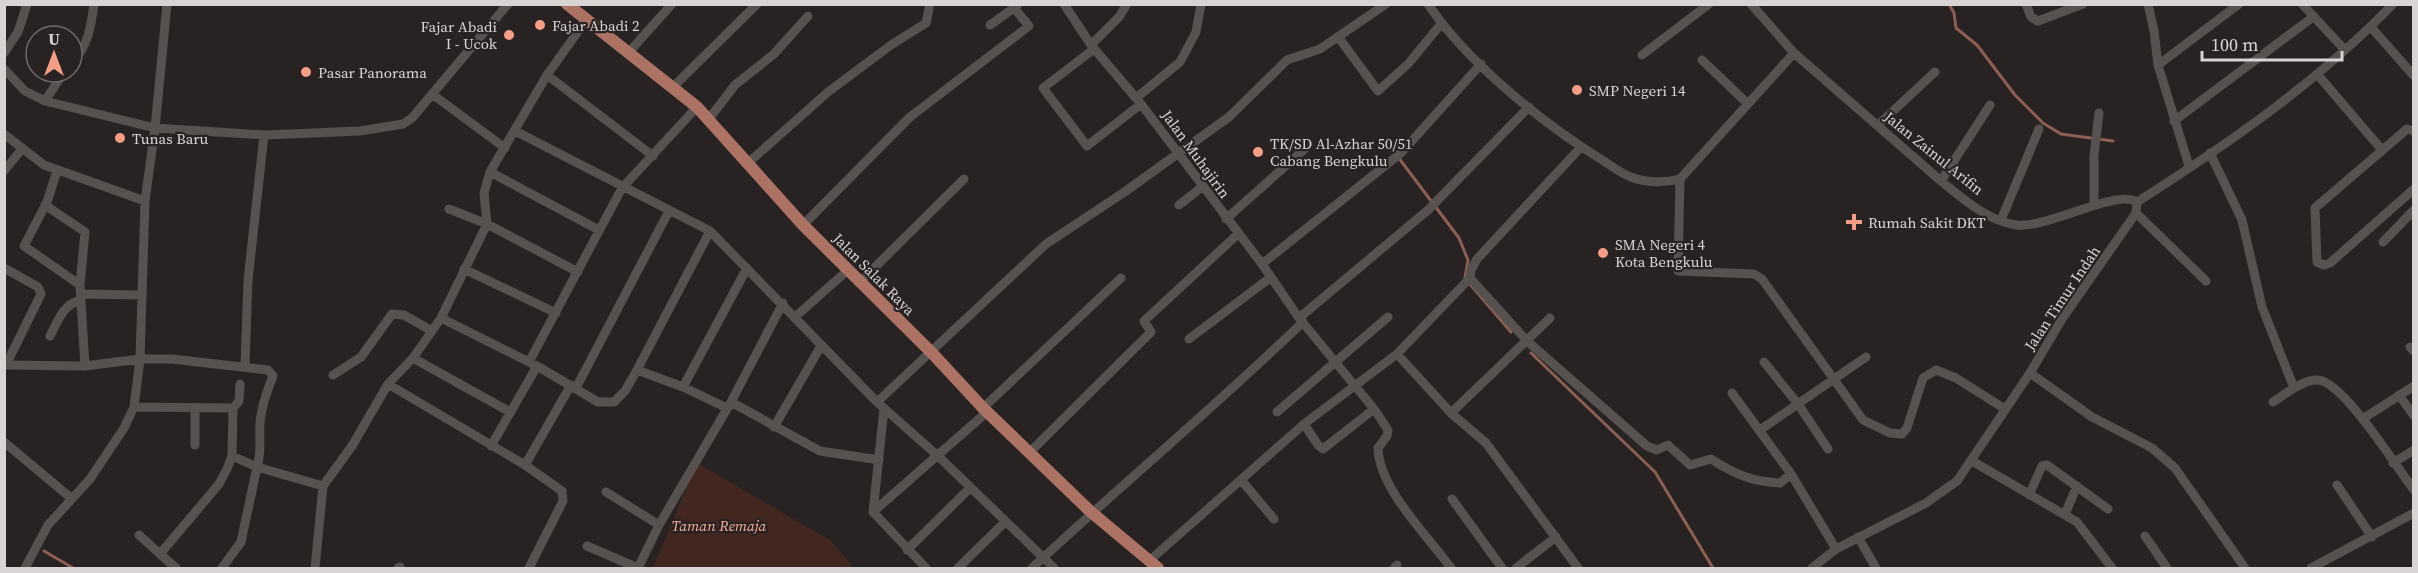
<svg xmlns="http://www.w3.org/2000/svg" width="2418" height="573" viewBox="0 0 2418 573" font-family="'Source Serif 4',serif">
	<rect width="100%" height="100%" fill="#282322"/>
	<path fill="#412720" d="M697,463L830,540L854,568H653Z"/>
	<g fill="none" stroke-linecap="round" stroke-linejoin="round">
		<path stroke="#8b5f53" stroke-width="3" d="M1949,4L1954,13L1956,28L1977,45L2015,95L2043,123L2061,134L2113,141
			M1392,149L1459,238L1468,260L1465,278
			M1469,283L1511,332
			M1531,353L1655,472L1713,568
			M44,551L73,568"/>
		<path stroke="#575150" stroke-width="9" d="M1064,4L1091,45L1141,104L1262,264L1299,318L1374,409L1388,430L1387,436L1378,448C1379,489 1428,536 1451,568
			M1428,4C1466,61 1541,122 1599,158C1609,164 1620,173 1631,177C1646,183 1665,183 1680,179L1794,53
			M1751,4L1794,53L1941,181C1962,198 1988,221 2016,225C2047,229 2117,188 2137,202
			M2026,4L2031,17L2038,21L2083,4
			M2148,4L2154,31L2158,65L2189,166
			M2302,4L2345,50
			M990,25L1017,6
			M2371,27L2414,76
			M1339,38L1378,91L1408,64L1441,24
			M1091,45L1119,17L1127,4
			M1094,49L1043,88L1087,146L1141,104
			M629,52L672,4
			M4,53L18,32L27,4
			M1642,55L1709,4
			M1702,60L1748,104
			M72,63C88,46 91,27 94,4
			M2158,65L2239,4
			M4,69L25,91L45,101L155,128L264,135L360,131L403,124L412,118L508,4
			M2317,74L2382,150
			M547,75L653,156
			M673,87L757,4
			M432,94L505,148
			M1136,98L1180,62L1196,32L1201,4
			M45,101L64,72
			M708,120L735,85L774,54L808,16
			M2174,121L2313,17
			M1878,125L1935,72
			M515,131L710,231L877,402L938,456L1054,568
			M2414,131L2407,129L2315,208L2317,262L2324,265L2330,263L2414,189
			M4,134L44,165L145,201
			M2210,153L2242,220L2262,307L2294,388
			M749,162L828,92L891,45L926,23L930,4
			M4,171L21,150
			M57,171L47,202L24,246L80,285
			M490,172L599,230
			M1680,179L1678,271L1754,274L1762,279L1863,420L1890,433L1902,434L1907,428L1923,378L1936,370L1956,378L2005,409
			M1941,181L1990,105
			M2137,202C2228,144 2318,82 2393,4
			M45,205L85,232L80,285L85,366
			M1179,205L1202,187
			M2094,205V155L2099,113
			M449,209L487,224L578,272
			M2136,213L2206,281
			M1226,219L1308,146
			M2001,220L2039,129
			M803,225L910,117L1029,26L1014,8
			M2383,242L2414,210
			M1262,264L1401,153L1481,64
			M4,268L38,287L41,294L6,365
			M464,269L556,313
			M1470,278L1527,341L1647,446L1657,450L1668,445L1690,465L1711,459C1734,474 1753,482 1780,483L1791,474
			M861,281L964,179
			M81,294L141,295
			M795,317L848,270
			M441,318L537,366L598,402H614L625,391L637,370L710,231
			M1299,318L1428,210L1529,107
			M50,336C58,321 63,304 81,300
			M1189,339L1271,277
			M2410,347L2414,351
			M1397,354L1451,413L1486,443L1578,568
			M413,358L510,412
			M529,362L622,188L697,107
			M1764,362L1798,404L1828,449
			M4,365L85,366L140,359H172L268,370L273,376C267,391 261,407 260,423C259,439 262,452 257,467L323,486
			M245,366L248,280L264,135
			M637,370L683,387
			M2030,373L2092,417L2152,448L2175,468L2245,568
			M333,375L361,357L392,314L404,315L432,331
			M388,384L525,465L562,491L563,501L529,568
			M576,388L669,211
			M1732,393L1791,474L1836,549
			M2399,395L2414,416
			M731,402L820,451L879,460
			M877,402L1046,244L1123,193L1229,117L1287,60L1320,49L1386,4
			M2273,402C2286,394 2303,379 2318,380C2344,382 2397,468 2414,490
			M134,407L233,408
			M727,408L683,387L747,268
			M983,408L1121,278
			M195,409V445
			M884,409L873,512L926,568
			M1277,412L1388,317
			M1451,413L1550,318
			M2364,418L2414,386
			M1304,424L1318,445L1323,449L1374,409
			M774,427L821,346
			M1760,430L1866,357
			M4,442L71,498
			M491,446L537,366
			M1029,453L1151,332L1144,321L1238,234
			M1972,461L2077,522L2112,568
			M2393,463L2414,450
			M525,465L571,385
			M1242,481L1274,519
			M2337,485L2372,537
			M606,492L659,525
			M2029,495L2042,466L2047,465L2108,509
			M1452,499L1502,568
			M873,512L987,412
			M2065,514L2077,486
			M139,535L160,554L219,484L227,469L232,456L233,408L239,401L240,384
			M2145,536L2167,568
			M1858,537L1876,568
			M587,546L638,568
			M907,550L970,488
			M160,554L176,568
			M1149,561L1304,424L1397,354L1470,278L1471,270L1477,259L1581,147
			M25,568L48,525L90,479L124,428L134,407L140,359L145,201L155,128L167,4
			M222,568L241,542L257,467L232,456
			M315,568L323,486L352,446L388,384L413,358L441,318L487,224L484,193L490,172L547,75L587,19
			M398,568L400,567
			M638,568L659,525L731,402L783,303
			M958,568L1005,522
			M1032,568C1121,485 1215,407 1303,322
			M1394,568L1397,565
			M1516,568L1556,537
			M1812,568L1836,549L1926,503L1957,481L2030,373L2062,319L2136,213L2137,202
			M2311,568L2414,513"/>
		<path stroke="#ac7365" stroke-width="12" d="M567,4L697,107L803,225L932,353L983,408L1091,512L1158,568"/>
	</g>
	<g fill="#f49e88" stroke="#282322" stroke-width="2">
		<circle cx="540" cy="25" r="6"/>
		<circle cx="509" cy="35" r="6"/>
		<circle cx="306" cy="72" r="6"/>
		<circle cx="1577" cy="90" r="6"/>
		<circle cx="120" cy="138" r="6"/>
		<circle cx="1258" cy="152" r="6"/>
		<path d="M1851 213h6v6h6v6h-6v6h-6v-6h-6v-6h6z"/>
		<circle cx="1603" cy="253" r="6"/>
	</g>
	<g text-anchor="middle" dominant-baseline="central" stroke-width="4.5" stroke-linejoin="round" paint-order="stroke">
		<g font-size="15" fill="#d7d4d3" stroke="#282322" text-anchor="start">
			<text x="552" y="25">Fajar Abadi 2</text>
			<text x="497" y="26" text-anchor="end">Fajar Abadi<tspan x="497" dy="17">I - Ucok</tspan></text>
			<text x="318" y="72">Pasar Panorama</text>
			<text x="1589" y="90">SMP Negeri 14</text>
			<text x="132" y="138">Tunas Baru</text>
			<text x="1270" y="143">TK/SD Al-Azhar 50/51<tspan x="1270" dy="17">Cabang Bengkulu</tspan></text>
			<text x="1868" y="222">Rumah Sakit DKT</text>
			<text x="1615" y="244">SMA Negeri 4<tspan x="1615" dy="17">Kota Bengkulu</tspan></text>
		</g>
		<g font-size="15" fill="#d7d4d3" stroke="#282322">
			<text transform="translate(1934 153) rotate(39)">Jalan Zainul Arifin</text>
			<text transform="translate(1196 154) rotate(54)">Jalan Muhajirin</text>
			<text transform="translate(874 274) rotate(45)">Jalan Salak Raya</text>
			<text transform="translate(2062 298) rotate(-56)">Jalan Timur Indah</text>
		</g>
		<g font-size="15" font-style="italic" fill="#f9af9b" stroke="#282322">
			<text x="719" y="525">Taman Remaja</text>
		</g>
	</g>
	<rect width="2418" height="573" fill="none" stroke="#d7d4d3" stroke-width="12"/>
	<g transform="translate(54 54)"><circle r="28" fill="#282322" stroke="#6e6a69" stroke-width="1.5"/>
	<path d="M0-4.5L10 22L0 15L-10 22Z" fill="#f49e88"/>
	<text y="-9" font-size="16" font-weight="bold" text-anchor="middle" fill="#d7d4d3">U</text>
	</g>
	<path d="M2202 51v9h140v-9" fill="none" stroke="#d7d4d3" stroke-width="3"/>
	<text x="2211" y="51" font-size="18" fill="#d7d4d3" stroke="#282322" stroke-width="4.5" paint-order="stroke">100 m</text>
</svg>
